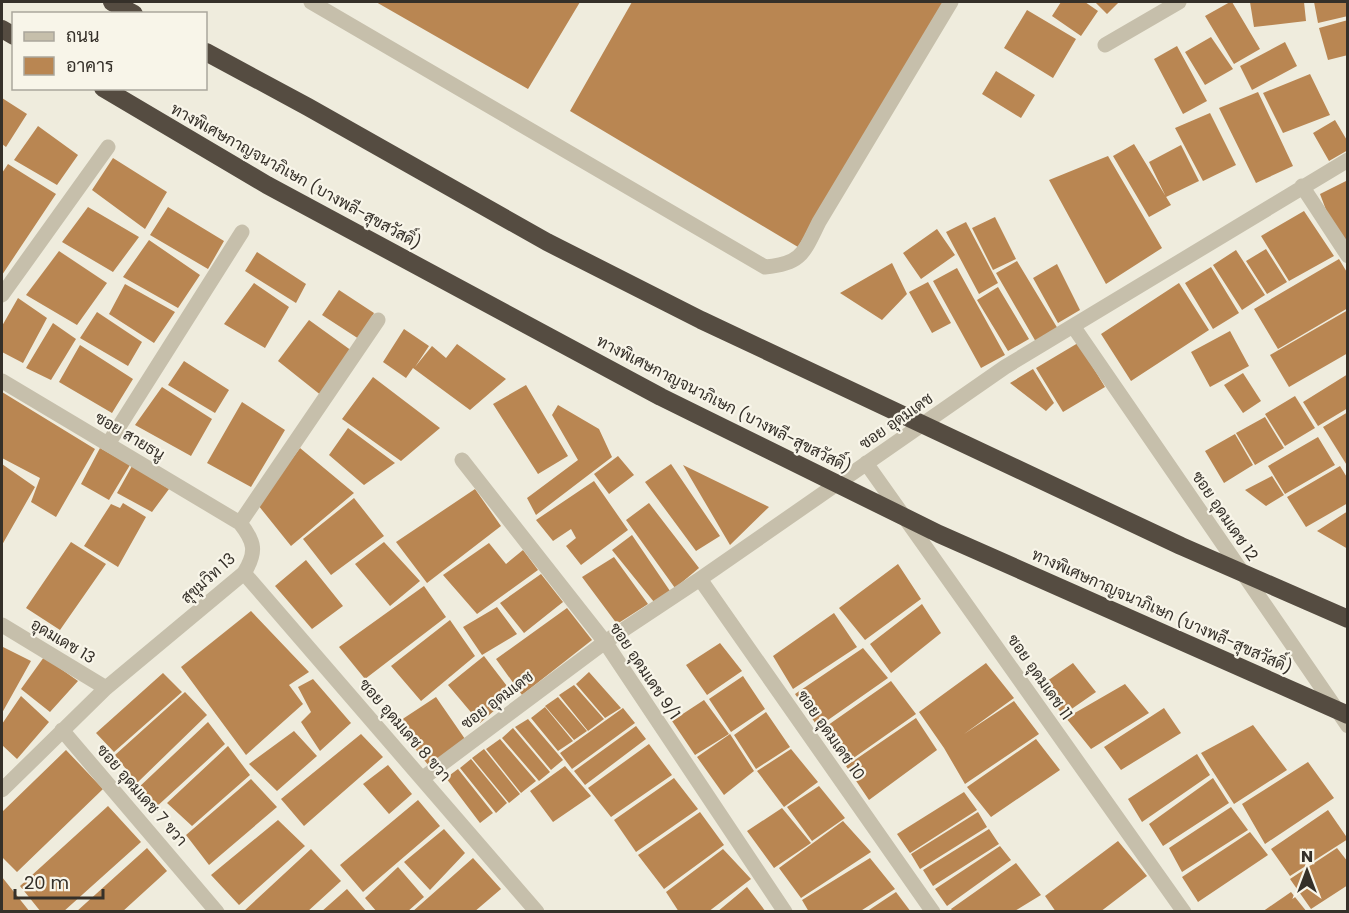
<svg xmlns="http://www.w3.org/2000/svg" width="1349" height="913" viewBox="0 0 1349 913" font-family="Poppins,Sarabun,sans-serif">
	<rect width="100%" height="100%" fill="#efecdd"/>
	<path fill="#b98652" d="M376,2H580L528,89Z
		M632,2H943L798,247L570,111Z
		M1061,2H1085L1098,11L1081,36L1052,16Z
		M1095,2H1119L1107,14Z
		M1230,2H1232L1260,49L1234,64L1205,16Z
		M1250,2H1304L1306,21L1254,27Z
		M1314,2H1348V16L1318,23Z
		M1027,10L1076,39L1053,78L1004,48Z
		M1348,20V55L1328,60L1319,28Z
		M1211,37L1233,69L1205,85L1185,52Z
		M1285,42L1297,66L1252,90L1240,66Z
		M1177,46L1207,101L1183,114L1154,59Z
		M996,71L1035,95L1021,118L982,94Z
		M1310,74L1330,115L1283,133L1263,93Z
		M1258,92L1293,166L1256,183L1219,108Z
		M2,98L27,114L6,147L2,144Z
		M1210,113L1236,165L1203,181L1175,128Z
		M1335,120L1348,142V150L1329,161L1313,133Z
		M38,126L78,155L57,185L14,160Z
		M1134,144L1171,205L1149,217L1113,156Z
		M1181,145L1199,181L1166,197L1149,162Z
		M1108,156L1162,248L1106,284L1049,180Z
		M113,158L167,192L145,229L92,190Z
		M8,164L56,194L2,275V173Z
		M1348,180V239L1339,244L1320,194Z
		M88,207L139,237L113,272L62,242Z
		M168,207L224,241L208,269L150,235Z
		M1304,211L1334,256L1289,281L1261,236Z
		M995,217L1016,259L993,270L972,228Z
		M966,222L998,283L979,294L946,232Z
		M937,229L955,255L921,279L903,253Z
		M149,240L200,275L178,308L123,277Z
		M1266,249L1287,282L1267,294L1246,261Z
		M1236,250L1265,295L1242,310L1213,265Z
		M59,251L107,283L77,325L26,295Z
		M257,252L306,284L296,303L245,271Z
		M1339,259L1348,274V308L1278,349L1254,309Z
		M1017,261L1058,329L1036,342L996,273Z
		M892,263L907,294L882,320L840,293Z
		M1057,264L1080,310L1058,323L1033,278Z
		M1211,267L1239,313L1213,329L1185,283Z
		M957,268L1005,355L981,368L933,281Z
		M928,282L951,323L932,333L909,292Z
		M254,283L289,307L265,348L224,324Z
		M1179,283L1209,330L1131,381L1101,334Z
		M125,284L175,312L154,343L109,314Z
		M998,287L1029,339L1008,351L977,300Z
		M339,290L374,313L359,339L322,315Z
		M18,298L47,318L23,363L2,352V326Z
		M1348,310V353L1289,387L1270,355Z
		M97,312L142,342L128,366L80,338Z
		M309,320L352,351L322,396L278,361Z
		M53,323L76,339L51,380L26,368Z
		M404,329L429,346L415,367L432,346L446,358L457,344L506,379L470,410L413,368L406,378L383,362Z
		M1230,331L1249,366L1210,387L1191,352Z
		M1078,343L1105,387L1063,412L1036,368Z
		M80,345L133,379L112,413L59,382Z
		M184,361L229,390L215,413L168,385Z
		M1033,369L1054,403L1046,411L1010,383Z
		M1243,373L1261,401L1243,413L1224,385Z
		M1348,374V408L1318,426L1303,402Z
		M373,377L440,428L401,461L342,419Z
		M526,385L568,456L538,474L493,404Z
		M162,387L212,419L191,456L135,425Z
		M2,392L95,449L56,517L31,502L40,478L2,458Z
		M1295,396L1315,428L1285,446L1265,414Z
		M242,402L285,430L251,487L207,463Z
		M558,405L599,429L612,457L536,515L527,498L578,460L552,415Z
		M1348,412V467L1323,427Z
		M1265,417L1284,448L1255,465L1236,433Z
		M348,428L395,463L364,485L329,455Z
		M1235,434L1253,465L1224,483L1205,451Z
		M1318,437L1335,465L1285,494L1268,466Z
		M100,448L130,465L109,500L81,484Z
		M300,448L354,493L291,546L258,505Z
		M618,456L634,475L609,494L594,474Z
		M2,464L35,487L2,545Z
		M671,464L720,536L696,551L645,482Z
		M683,465L769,507L730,545Z
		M132,466L169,489L152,512L117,493Z
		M1340,466L1348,479V503L1306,527L1287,497Z
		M1272,476L1284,495L1266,506L1245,490Z
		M594,481L628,530L581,565L566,546L576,538L571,529L553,541L536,520Z
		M475,489L501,526L427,583L396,542Z
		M354,498L384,536L331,575L303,539Z
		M123,503L146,517L118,567L84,546L111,504L120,508Z
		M649,503L699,568L675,588L626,520Z
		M1348,511V549L1317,531Z
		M632,535L670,591L654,602L612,550Z
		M71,542L106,564L60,630L26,608Z
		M384,542L420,581L390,606L355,564Z
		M489,543L506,564L523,550L538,570L477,614L443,575Z
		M614,557L648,604L617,624L582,577Z
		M306,560L343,606L312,629L275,586Z
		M898,564L921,599L865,640L839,608Z
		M541,574L563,602L524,633L500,603Z
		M424,586L446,617L365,679L339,647Z
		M922,604L941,633L891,673L870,644Z
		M497,607L517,634L482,655L463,627Z
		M567,608L592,640L522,695L496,659Z
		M251,611L309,672L289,685L303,704L246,755L181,667Z
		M834,613L857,647L793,689L773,656Z
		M450,620L475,656L421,701L391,666Z
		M720,643L742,671L707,695L686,665Z
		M3,647L31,661L2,713V649Z
		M863,648L888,678L818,727L795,694Z
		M484,656L513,694L480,723L448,685Z
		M44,657L78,681L50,712L21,689Z
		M986,663L1014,698L964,734L1014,701L1039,734L965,784L944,748L919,712Z
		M1073,663L1096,692L1063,715L1040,686Z
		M589,672L621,708L605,718L576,684Z
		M163,673L182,692L114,752L96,733Z
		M743,676L765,709L731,732L709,699Z
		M313,679L351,723L320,751L301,722L311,712L298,687Z
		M891,681L916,714L845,764L821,730Z
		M1125,684L1149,713L1091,749L1066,718Z
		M574,685L604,719L588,731L559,695Z
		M185,692L207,715L137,783L115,755Z
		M21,696L49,722L17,759L2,745V724Z
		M436,697L465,739L429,766L395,724Z
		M558,697L587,731L574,740L545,706Z
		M704,700L729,734L695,755L672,721Z
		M545,707L573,741L558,751L531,718Z
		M623,708L635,723L572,769L560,753Z
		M1164,708L1181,733L1121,770L1104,747Z
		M766,712L790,747L756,769L734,735Z
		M916,718L937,750L869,800L846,766Z
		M528,719L563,760L551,770L515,727Z
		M208,722L225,744L154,809L137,789Z
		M1253,725L1287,770L1234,804L1201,753Z
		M636,726L646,739L585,785L574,771Z
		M513,728L550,772L539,781L502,738Z
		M294,731L317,756L277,791L249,764Z
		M361,734L383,757L304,826L281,799Z
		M730,734L754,771L724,795L697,757Z
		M500,739L536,781L521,793L486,749Z
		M1036,739L1060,770L991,817L967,787Z
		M649,744L672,775L611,817L588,788Z
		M228,746L250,775L192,826L167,803Z
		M484,749L520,794L509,803L472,758Z
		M791,749L818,782L784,807L757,771Z
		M66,750L103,789L17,872L2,857V812Z
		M1197,754L1210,775L1142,822L1128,799Z
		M471,759L507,803L496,813L460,768Z
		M1308,762L1334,798L1265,844L1242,804Z
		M388,765L412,794L389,814L363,784Z
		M565,766L591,796L553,822L530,791Z
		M458,769L493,813L480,823L446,778Z
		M674,778L698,809L636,852L614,820Z
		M1213,778L1229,803L1163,846L1149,824Z
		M251,779L277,807L209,865L186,835Z
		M819,786L845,818L812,841L787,807Z
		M964,792L977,810L910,853L897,834Z
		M418,800L440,826L363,892L340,865Z
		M108,806L141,842L63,912H41L20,886Z
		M1231,807L1248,830L1182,872L1169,848Z
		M782,808L811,843L774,868L747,831Z
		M1328,810L1348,839L1290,876L1271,849Z
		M700,812L724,845L664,889L638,855Z
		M978,812L987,827L920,869L911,854Z
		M278,820L305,846L239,905L211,875Z
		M843,821L871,852L801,898L779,868Z
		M444,829L465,853L430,890L404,862Z
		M989,829L999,844L933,886L923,870Z
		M1250,832L1268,855L1198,902L1182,877Z
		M1118,841L1147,876L1100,912H1056L1045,896Z
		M1000,846L1011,860L947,906L935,889Z
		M147,848L167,871L122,912H76Z
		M1337,848L1348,862V885L1311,909L1290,879Z
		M311,849L341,881L307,912H243Z
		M723,849L751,879L708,912H679L666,892Z
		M473,858L501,889L474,912H412Z
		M870,858L895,889L859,912H809L802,900Z
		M1016,863L1041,895L1013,912H953L951,909Z
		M398,867L424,897L407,912H377L365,898Z
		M2,877L30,912H2Z
		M747,887L766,912H717Z
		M347,889L367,912H321Z
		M896,892L911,912H866Z
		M1291,892L1307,912H1262Z"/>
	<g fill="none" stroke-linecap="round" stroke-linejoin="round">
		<path stroke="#c6bfab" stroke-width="15" d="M311,2L765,267C802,264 804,252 819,222L951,2
			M1105,45L1179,2
			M1302,186L1348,256
			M2,295L108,147
			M1073,326L1348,726
			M2,381L240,523C255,542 257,552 244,573L106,688L2,790
			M108,444L242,232
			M462,460L605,642L785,912
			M866,463L1184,912
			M240,523L378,320
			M244,573L537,912
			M700,579L933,912
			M2,625L106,688
			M62,730L217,912
			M423,778L605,642L700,579L1005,367L1348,160"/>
		<path stroke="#554c41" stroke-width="18" d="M112,2L134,14
			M2,29L14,36"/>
		<path stroke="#554c41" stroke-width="18" d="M206,52L308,107L547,242L701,320L1181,546L1348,619
			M103,88L267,185L661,397L939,534L1348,715"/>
	</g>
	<g text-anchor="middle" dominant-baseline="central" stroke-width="4.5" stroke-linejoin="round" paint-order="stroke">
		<g font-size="16" fill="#353029" stroke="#f8f5e9">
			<text transform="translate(296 176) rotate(29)">ทางพิเศษกาญจนาภิเษก (บางพลี-สุขสวัสดิ์)</text>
			<text transform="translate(724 404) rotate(27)">ทางพิเศษกาญจนาภิเษก (บางพลี-สุขสวัสดิ์)</text>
			<text transform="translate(896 421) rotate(-35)">ซอย อุดมเดช</text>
			<text transform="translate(130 436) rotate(31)">ซอย สายธนู</text>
			<text transform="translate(1225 516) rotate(56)">ซอย อุดมเดช 12</text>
			<text transform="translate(208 578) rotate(-42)">สุขุมวิท 13</text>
			<text transform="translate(1162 611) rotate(24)">ทางพิเศษกาญจนาภิเษก (บางพลี-สุขสวัสดิ์)</text>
			<text transform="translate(63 641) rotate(31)">อุดมเดช 13</text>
			<text transform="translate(645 671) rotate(56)">ซอย อุดมเดช 9/1</text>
			<text transform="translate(1040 677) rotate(55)">ซอย อุดมเดช 11</text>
			<text transform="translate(497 700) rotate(-37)">ซอย อุดมเดช</text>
			<text transform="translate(405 730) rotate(49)">ซอย อุดมเดช 8 ขวา</text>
			<text transform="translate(831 735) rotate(55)">ซอย อุดมเดช 10</text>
			<text transform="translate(142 795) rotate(49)">ซอย อุดมเดช 7 ขวา</text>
		</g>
	</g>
	<rect width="1349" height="913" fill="none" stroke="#353029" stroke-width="6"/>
	<rect x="12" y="12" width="195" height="78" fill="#f8f5e9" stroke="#aaa69c" stroke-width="1.5"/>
	<rect x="24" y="32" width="30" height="9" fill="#c6bfab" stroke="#aaa69c" stroke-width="1.5"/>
	<text x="66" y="42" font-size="18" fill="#353029">ถนน</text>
	<rect x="24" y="57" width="30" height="18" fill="#b98652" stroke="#aaa69c" stroke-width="1.5"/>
	<text x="66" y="72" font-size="18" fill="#353029">อาคาร</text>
	<g transform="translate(1307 871)" stroke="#f8f5e9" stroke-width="4.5" paint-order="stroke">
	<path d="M0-4.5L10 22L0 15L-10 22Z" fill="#353029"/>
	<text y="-9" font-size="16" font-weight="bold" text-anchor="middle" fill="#353029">N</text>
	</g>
	<path d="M15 889v9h88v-9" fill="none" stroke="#353029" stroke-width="3"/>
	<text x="24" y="889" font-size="18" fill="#353029" stroke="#f8f5e9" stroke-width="4.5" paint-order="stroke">20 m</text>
</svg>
